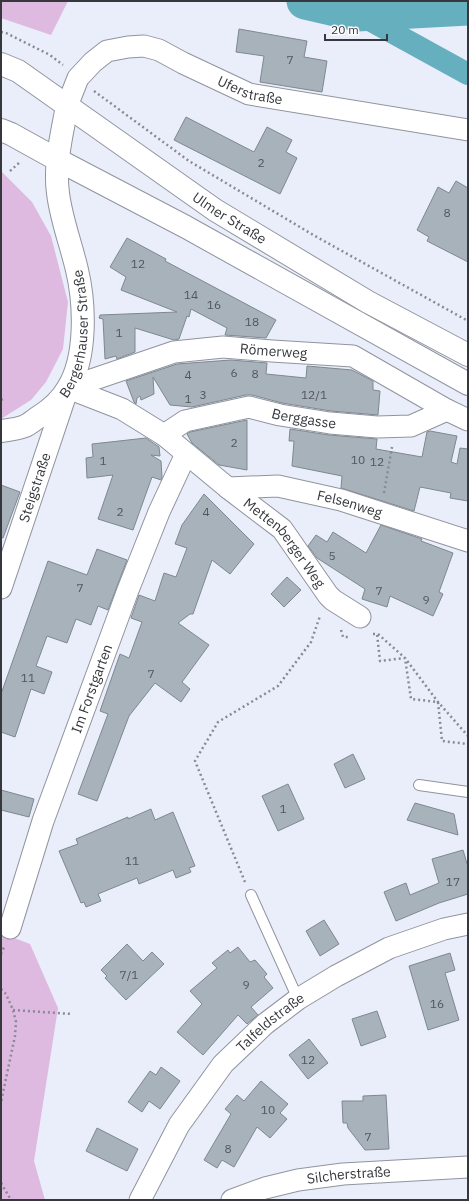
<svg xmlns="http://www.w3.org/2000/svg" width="469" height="1201" viewBox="0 0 469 1201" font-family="'IBM Plex Sans',sans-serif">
	<rect width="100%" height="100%" fill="#eaeefa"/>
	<path fill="#deb9e0" d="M1,1H68L51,35L1,18Z
		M1,171L32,202L51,236L68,302L63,349L46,382L31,400L1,419Z
		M1,933L30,944L58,1008L34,1161L45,1200H1Z"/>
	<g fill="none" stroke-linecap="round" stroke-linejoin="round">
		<path stroke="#66afbf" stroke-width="22" d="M357,13L468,74"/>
		<path stroke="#66afbf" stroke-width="37" d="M305,1L357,13L468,7"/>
	</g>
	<path fill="#a7b2ba" stroke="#7e8890" d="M239,29L307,41L304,57L327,61L322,92L260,82L264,56L236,52Z
		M186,117L254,152L267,127L292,140L286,152L297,158L280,194L174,140Z
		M456,181L468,188V262L427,241L429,237L417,230L438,187L449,193Z
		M127,238L166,259L165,261L276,320L266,338L225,335L227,328L191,309L189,317L187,316L179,339L174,340L135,328V352L117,359L116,356L105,359L103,319L99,318L100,315L177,312L121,290L126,277L110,267Z
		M231,360L267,363L266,374L306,378L307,366L352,370L373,381V390L380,391L378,415L331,411L282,403L252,395H246L192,407L170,405L153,377L154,394L141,400L140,396L137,398L136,404L134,402L126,381L177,364Z
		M247,420V470L219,465L192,443L187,434L190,432Z
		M290,429L329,435L377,439L376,449L422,457L427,432L430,431L457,436L451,462L457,464L460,448L468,449V501L450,498L451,493L420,487L414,511L341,488L342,476L292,466L294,441H289Z
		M146,438L159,447L160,456L151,455L161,461L162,477L161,480L152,477L133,530L98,519L113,475L87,478L86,458L93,457L92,444Z
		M1,485L20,492L3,538L1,537Z
		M204,494L254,544L230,574L212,560L193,614H190L178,623L209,645L182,682L190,689L181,702L155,683L129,716L97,801L78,794L108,714L100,711L120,654L129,658L142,622L131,618L139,595L155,601L164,573L176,577L187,548L175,544L182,525Z
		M381,525L422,539L421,541L453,553L439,592L443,594L433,616L390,596L387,607L362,599L365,589L317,558L308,546L316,535L327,542L333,532L366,553Z
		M97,549L127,560L108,610L98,606L91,625L76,619L67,643L47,636L36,666L52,672L44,694L31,689L15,737L1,732V694L48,561L87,575Z
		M287,577L301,590L284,607L271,594Z
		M353,754L365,779L345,788L334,764Z
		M288,784L304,819L278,831L262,796Z
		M1,790L34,799L29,817L1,810Z
		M415,803L454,814L458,835L407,820Z
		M151,809L155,820L173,812L195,866L189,868L191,872L176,878L173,870L139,884L137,878L98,894L101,901L86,907L84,902L81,903L59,851L78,844L76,839L128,817V819Z
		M463,850L468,867V894L439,903L396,921L384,892L406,883L410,895L439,883L432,859Z
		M324,920L339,944L320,956L306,931Z
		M127,944L143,961L152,952L164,964L126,1000L105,978L107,976L101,970Z
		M238,947L250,962L255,960L267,974L264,977L273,988L251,1007L258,1015L247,1024L238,1015L203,1055L177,1032L202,1004L190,991L217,968L212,963L228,950L230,953Z
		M450,953L455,970L445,973L459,1020L428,1030L409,966Z
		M377,1011L386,1037L361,1046L352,1019Z
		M309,1039L328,1063L308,1079L289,1055Z
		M161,1067L180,1081L160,1109L149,1101L142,1112L128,1102L150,1071L156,1075Z
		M261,1081L288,1104L280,1113L287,1119L270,1138L257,1127L234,1167L222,1160L217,1168L204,1160L231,1114L225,1109L237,1095L244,1101Z
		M386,1095L389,1149L365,1150L348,1128L347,1123H343L342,1101H363V1096Z
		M97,1128L138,1149L127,1171L86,1151Z"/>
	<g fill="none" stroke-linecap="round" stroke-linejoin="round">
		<defs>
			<path id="lane" d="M419,785L468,792
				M251,895L298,999"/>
			<g id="street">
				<path id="s1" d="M67,106L78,78L93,62L107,51L128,47L144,46L159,50L183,63L249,94L468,130"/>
				<path id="s2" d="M68,388L174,352L223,347L272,351L353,356L447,410L468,420"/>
				<path id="s3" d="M68,388L122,409L164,435L228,488L282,529L328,595L333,600L360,617"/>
				<path id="s4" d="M164,435L185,421L249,407L280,415L330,423L377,427L411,426L447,410"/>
				<path id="s5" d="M228,488L278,486L341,500L468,541"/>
				<path id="s6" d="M1,588L68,388"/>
				<path id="s7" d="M10,928L43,821L128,590L159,512L186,454"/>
				<path id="s8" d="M140,1200L179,1125L223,1064L265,1024L298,999L336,976L389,948L444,929L468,924"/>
				<path id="s9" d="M232,1200L265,1188L298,1180L343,1174L468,1167"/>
			</g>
			<g id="secondary">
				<path id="s10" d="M1,64L18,71L215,210L368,302L468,355"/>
				<path d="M1,130L11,134L58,160L186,227L468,384"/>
				<path id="s11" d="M1,431C8,430 18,429 25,426C30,424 35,419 40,416C51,409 61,400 68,388C87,357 85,304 77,270C71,244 61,219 58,193C54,164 62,134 67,106"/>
			</g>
		</defs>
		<use href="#lane" stroke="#90949f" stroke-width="12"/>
		<use href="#street" stroke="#90949f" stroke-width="23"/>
		<use href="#secondary" stroke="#90949f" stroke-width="24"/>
		<path stroke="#898b94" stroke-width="2.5" stroke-dasharray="2 3" stroke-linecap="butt" d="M1,32L6,33L50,55L63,65
			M94,91L189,161L315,236L468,321
			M10,171L20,162
			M1,400L3,399
			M384,493L392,447
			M341,630L343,637H350
			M373,634H377L380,661L405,658L411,699L438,702L442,741L468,744
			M378,634L405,658L438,702L468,736
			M245,882L195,761L218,722L278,686L311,642L320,616
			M1,954L4,947
			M1,989L6,994L13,1010L16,1022L15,1036L1,1102
			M13,1010L72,1014
			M1,1183L11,1200"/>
		<use href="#lane" stroke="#fff" stroke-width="10"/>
		<use href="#street" stroke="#fff" stroke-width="21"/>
		<use href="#secondary" stroke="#fff" stroke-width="22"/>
	</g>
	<g text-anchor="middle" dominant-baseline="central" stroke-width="3" stroke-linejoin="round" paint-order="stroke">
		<g font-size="12" fill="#52565c">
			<text x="290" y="59">7</text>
			<text x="261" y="162">2</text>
			<text x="447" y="212">8</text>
			<text x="138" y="263">12</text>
			<text x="191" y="294">14</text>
			<text x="214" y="304">16</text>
			<text x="252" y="321">18</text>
			<text x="119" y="332">1</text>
			<text x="234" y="372">6</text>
			<text x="255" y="373">8</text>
			<text x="188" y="374">4</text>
			<text x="203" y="394">3</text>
			<text x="314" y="394">12/1</text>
			<text x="188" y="398">1</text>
			<text x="234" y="442">2</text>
			<text x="358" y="459">10</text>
			<text x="103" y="460">1</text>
			<text x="377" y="461">12</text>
			<text x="120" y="511">2</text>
			<text x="206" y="511">4</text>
			<text x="332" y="555">5</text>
			<text x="80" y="587">7</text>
			<text x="379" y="590">7</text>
			<text x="426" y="599">9</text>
			<text x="151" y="673">7</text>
			<text x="28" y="677">11</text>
			<text x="283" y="808">1</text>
			<text x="132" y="860">11</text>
			<text x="453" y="881">17</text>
			<text x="129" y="974">7/1</text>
			<text x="246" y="984">9</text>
			<text x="437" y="1003">16</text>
			<text x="308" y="1059">12</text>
			<text x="268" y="1109">10</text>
			<text x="368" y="1136">7</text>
			<text x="228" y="1148">8</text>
		</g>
		<g font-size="14" fill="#36383d" stroke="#fbfcfe">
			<text stroke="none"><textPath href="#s1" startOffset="223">Uferstraße</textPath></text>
			<text stroke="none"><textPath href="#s10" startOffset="276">Ulmer Straße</textPath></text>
			<text stroke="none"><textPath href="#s11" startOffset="138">Bergerhauser Straße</textPath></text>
			<text stroke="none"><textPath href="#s2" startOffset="212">Römerweg</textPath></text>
			<text stroke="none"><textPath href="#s4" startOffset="147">Berggasse</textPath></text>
			<text stroke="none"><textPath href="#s6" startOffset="106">Steigstraße</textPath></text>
			<text stroke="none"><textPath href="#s5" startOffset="124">Felsenweg</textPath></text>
			<text stroke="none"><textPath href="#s3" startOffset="270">Mettenberger Weg</textPath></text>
			<text stroke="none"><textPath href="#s7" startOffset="253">Im Forstgarten</textPath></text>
			<text stroke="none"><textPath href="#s8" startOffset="223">Talfeldstraße</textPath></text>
			<text stroke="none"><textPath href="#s9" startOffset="120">Silcherstraße</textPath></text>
		</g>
	</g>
	<rect width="469" height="1201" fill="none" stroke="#36383d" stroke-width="4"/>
	<path d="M325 34v6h62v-6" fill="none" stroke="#36383d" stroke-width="2"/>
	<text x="331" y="34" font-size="12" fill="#36383d" stroke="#fbfcfe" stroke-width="3" paint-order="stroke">20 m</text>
</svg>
